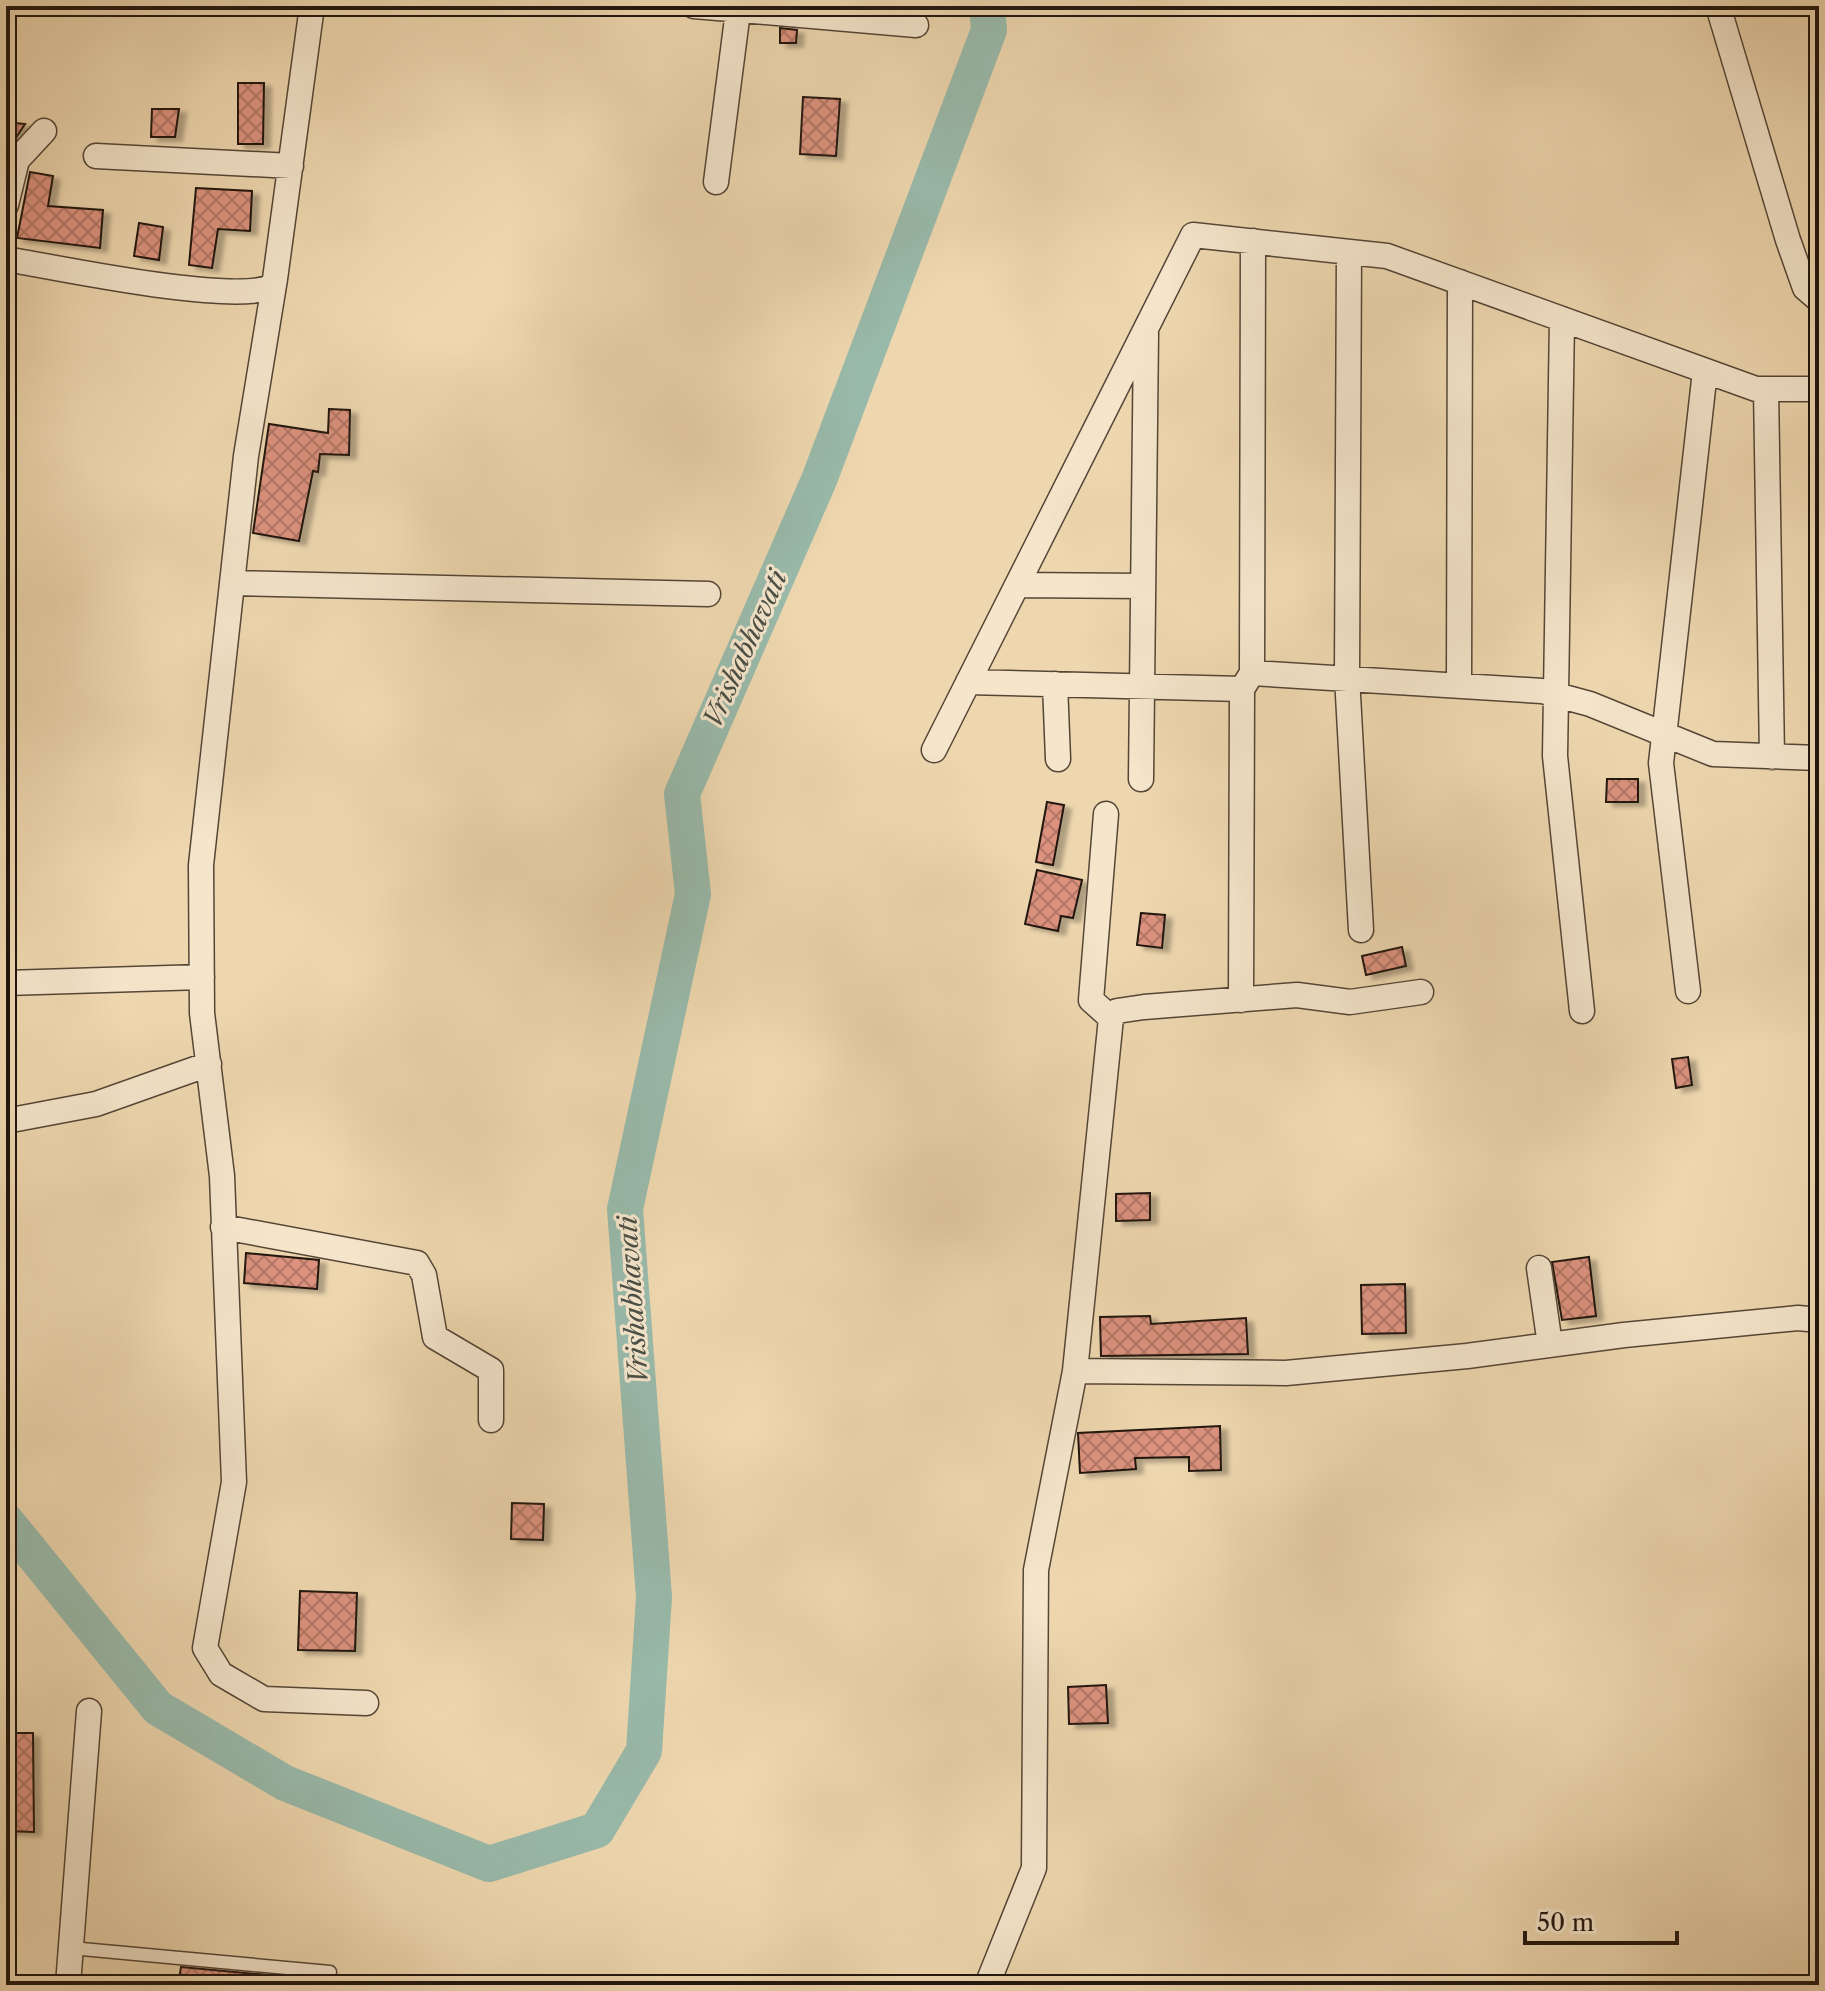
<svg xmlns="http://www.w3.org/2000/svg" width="1825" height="1991" viewBox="0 0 1825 1991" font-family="'Libre Caslon Text',serif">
	<defs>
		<pattern id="building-cross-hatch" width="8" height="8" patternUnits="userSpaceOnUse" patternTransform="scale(2)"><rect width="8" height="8" fill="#dc927e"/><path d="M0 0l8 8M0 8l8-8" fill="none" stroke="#b27666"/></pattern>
		<filter id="shadow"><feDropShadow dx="7" dy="4" stdDeviation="2" flood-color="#0004"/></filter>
	</defs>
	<rect width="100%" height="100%" fill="#eed7af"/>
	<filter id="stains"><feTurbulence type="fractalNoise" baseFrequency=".0025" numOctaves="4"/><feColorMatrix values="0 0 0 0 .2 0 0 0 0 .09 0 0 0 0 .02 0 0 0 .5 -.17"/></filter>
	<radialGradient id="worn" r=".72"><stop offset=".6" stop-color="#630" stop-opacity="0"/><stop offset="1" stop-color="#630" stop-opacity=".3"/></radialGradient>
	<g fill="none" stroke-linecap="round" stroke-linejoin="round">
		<path stroke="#99baab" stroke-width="36" d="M6,1521L158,1708L285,1783L489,1864L597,1830L644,1751L654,1597L625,1209L693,894L682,794L819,480L989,30L987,6"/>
	</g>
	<path fill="url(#building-cross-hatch)" stroke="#20150f" stroke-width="2" filter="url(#shadow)" d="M780,28L797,30L796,43H780Z
		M238,83H264L263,144H238Z
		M803,97L840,99L836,156L800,154Z
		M152,109H179L175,137H151Z
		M6,122L25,124L13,142L6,141Z
		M30,172L53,176L48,206L103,210L100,248L17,238Z
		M196,188L252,191L250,231L218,229L212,268L189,265Z
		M139,223L163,227L159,260L134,256Z
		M329,409L350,410L349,455L320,454L318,472L313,471L299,541L253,533L269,424L328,433Z
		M1607,779H1638V802H1606Z
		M1047,802L1064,805L1053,865L1036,862Z
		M1037,870L1082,880L1073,918L1061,916L1058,931L1025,924Z
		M1141,913L1165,915L1162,948L1137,945Z
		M1402,947L1406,966L1366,975L1362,956Z
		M1688,1057L1692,1085L1676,1088L1672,1059Z
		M1150,1193V1220L1116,1221V1194Z
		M246,1253L319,1260L317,1289L244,1283Z
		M1589,1257L1596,1316L1562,1320L1552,1262Z
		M1405,1284L1406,1333L1362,1334L1361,1285Z
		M1150,1316L1151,1324L1246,1318L1248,1354L1101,1356L1100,1317Z
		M1220,1426L1221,1470L1189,1471V1457L1135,1458L1136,1469L1080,1473L1078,1433Z
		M512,1503L544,1504L543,1540L511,1539Z
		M300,1591L357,1593L355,1651L298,1650Z
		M1106,1685L1108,1723L1069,1724L1068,1687Z
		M6,1733H33L34,1832L6,1831Z
		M181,1967L268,1975L267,1985H178Z"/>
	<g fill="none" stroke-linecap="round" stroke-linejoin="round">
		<defs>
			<path id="service" d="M71,1948L330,1972"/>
			<path id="minor" d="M312,6L275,279L246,456L201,865L202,1013L222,1176L234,1482L205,1648L221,1674L264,1699L366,1703
				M694,6L916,25
				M1718,6L1788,240L1805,288L1819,300
				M96,156L291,166
				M716,182L738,11
				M6,205L17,160L44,131
				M1349,252L1347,677L1361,930
				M6,259C59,268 229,304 271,287
				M1562,319L1555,756L1582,1011
				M1766,389L1772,757
				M232,583L708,594
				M1017,585L1143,586
				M1252,673L1253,241
				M968,682L1242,689
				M1055,684L1058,759
				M1459,685L1460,282
				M934,750L1193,235L1387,256L1756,389H1819
				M1141,779L1146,333
				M1106,814L1091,1000L1111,1018
				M6,983L202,977
				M1688,991L1661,763L1705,371
				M1241,1000L1242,689L1252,673L1542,691L1590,704L1713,754L1819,758
				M6,1121L96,1104L209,1064
				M223,1227L417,1263L424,1275L435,1337L491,1370V1420
				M1539,1268L1550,1345
				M1075,1371L1286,1373L1467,1356L1624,1335L1798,1318L1819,1320
				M68,1985L89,1711
				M987,1985L1034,1868L1036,1570L1075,1371L1111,1018L1117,1011L1144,1007L1297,995L1350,1002L1421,992"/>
		</defs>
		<use href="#service" stroke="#544637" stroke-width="15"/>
		<use href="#minor" stroke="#544637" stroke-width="27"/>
		<use href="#service" stroke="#f4e5cb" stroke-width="12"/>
		<use href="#minor" stroke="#f4e5cb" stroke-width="24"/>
	</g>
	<g text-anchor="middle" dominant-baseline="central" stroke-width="6" stroke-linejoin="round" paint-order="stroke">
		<g font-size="26" font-style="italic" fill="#4a4f46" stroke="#f4e5cb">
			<text transform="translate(745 649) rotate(-66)">Vrishabhavati</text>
			<text transform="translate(633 1300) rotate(-94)">Vrishabhavati</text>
		</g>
	</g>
	<rect width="1825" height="1991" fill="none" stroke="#eed7af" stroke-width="32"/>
	<rect x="8" y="8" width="1809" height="1975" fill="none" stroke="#20150f" stroke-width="4"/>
	<rect x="16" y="16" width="1793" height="1959" fill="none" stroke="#20150f" stroke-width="2"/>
	<path d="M1525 1931v12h152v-12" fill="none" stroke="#20150f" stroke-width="4"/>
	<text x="1537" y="1931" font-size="24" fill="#20150f" stroke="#f4e5cb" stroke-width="6" paint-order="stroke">50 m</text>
	<rect width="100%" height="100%" filter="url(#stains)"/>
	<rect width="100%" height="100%" fill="url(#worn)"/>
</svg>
